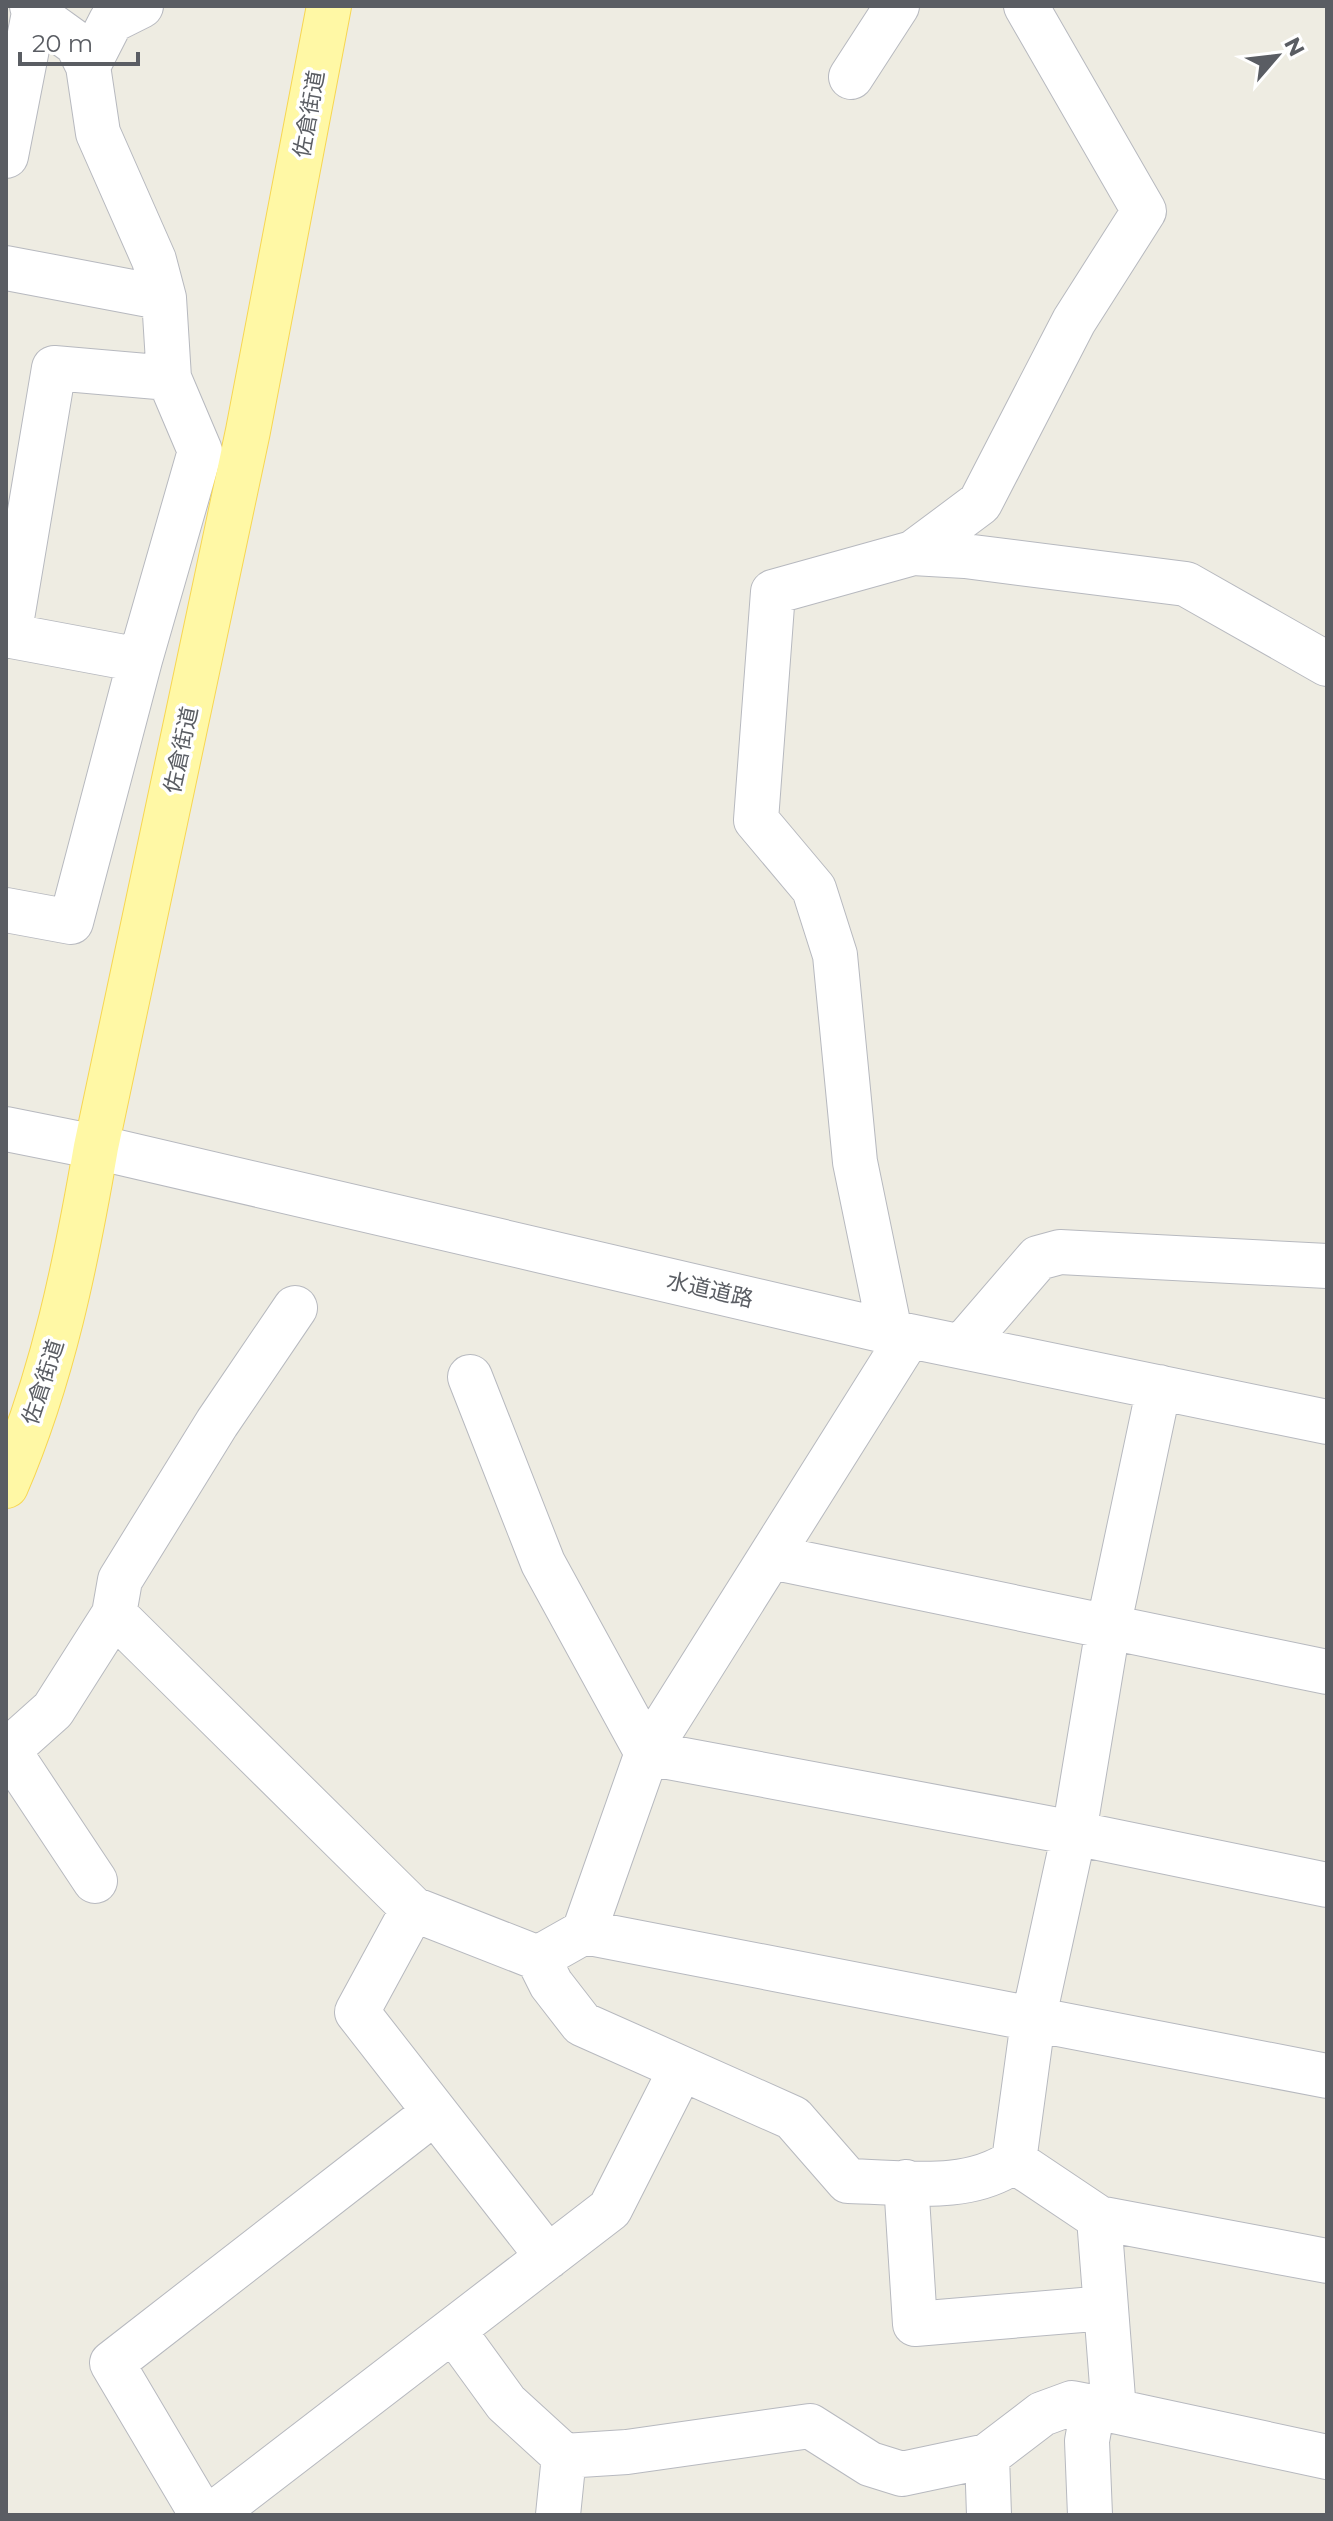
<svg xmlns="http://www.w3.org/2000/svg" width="1333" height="2521" viewBox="0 0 1333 2521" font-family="Montserrat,'Noto Sans JP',sans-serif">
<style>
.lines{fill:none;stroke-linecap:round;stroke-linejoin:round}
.minor-casing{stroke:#b7b9bf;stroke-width:46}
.major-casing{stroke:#f7d652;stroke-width:46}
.minor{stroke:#fff;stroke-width:44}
.major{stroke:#fff8a5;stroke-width:44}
.labels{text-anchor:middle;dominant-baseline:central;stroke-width:7;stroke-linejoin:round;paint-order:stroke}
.street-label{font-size:22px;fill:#5a5d63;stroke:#fff}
</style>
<rect width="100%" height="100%" fill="#eeece2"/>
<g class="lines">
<defs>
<path id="minor" d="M88,66L111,21L141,6
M851,77L897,6
M6,156L34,13L32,6
M6,268L164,298
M913,553L980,503L1074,321L1144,211L1026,6
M6,635L140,660
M9,636L54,368L169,378
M6,910L71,922L140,660L200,451L169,378L164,298L154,260L98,133L88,66L77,44L34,13
M6,1129L96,1147L890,1332L1327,1422
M890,1332L855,1162L835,955L814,889L756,820L773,592L913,553L965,556L1186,584L1327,664
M909,1336L647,1753L584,1932L538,1958L551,1984L582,2024L793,2118L848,2181C903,2182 968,2194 1014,2161L1099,2218L1114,2411L1327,2457
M963,1345L1038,1258L1060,1252L1327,1266
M470,1377L543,1563L647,1753L1074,1833L1327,1885
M771,1557L1327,1672
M114,1614L413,1909L538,1958
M8,1750L95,1881
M6,1752L53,1710L114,1614L120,1580L217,1423L295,1308
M413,1909L357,2012L548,2257
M584,1932L1327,2076
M1014,2161L1033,2021L1074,1833L1108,1628L1159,1387
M906,2182L915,2324L1106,2308
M1099,2218L1327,2261
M453,2330L506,2403L564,2456L627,2452L810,2426L870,2464L902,2474L987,2456L1042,2414L1072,2403L1114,2411
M987,2456L989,2515
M202,2515L112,2363L435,2112
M212,2515L610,2209L681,2069
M558,2515L564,2456
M1090,2515L1087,2441L1093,2407"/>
<path id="major" d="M6,1486C53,1377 76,1263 96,1147L248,431L329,6"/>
</defs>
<!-- minor casing -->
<use href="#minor" class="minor-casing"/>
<!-- major casing -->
<use href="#major" class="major-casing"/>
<!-- minor -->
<use href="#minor" class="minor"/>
<!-- major -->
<use href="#major" class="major"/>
</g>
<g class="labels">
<!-- street labels -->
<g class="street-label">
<text transform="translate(309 114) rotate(-80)">佐倉街道</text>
<text transform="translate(181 750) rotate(-78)">佐倉街道</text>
<text transform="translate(710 1290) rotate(13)">水道道路</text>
<text transform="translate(43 1382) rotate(-72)">佐倉街道</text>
</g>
</g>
<!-- border -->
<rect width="1333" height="2521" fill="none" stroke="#5a5d63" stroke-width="16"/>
<!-- north arrow -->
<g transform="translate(1277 56) rotate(62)" stroke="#ffffff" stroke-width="6" paint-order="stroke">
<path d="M0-6L14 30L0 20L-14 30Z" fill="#5a5d63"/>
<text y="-12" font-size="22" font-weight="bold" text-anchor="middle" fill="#5a5d63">N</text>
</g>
<!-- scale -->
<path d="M20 52v12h118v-12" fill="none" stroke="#5a5d63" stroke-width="4"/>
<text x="32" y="52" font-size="24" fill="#5a5d63" stroke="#ffffff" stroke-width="6" paint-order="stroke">20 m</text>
</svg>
